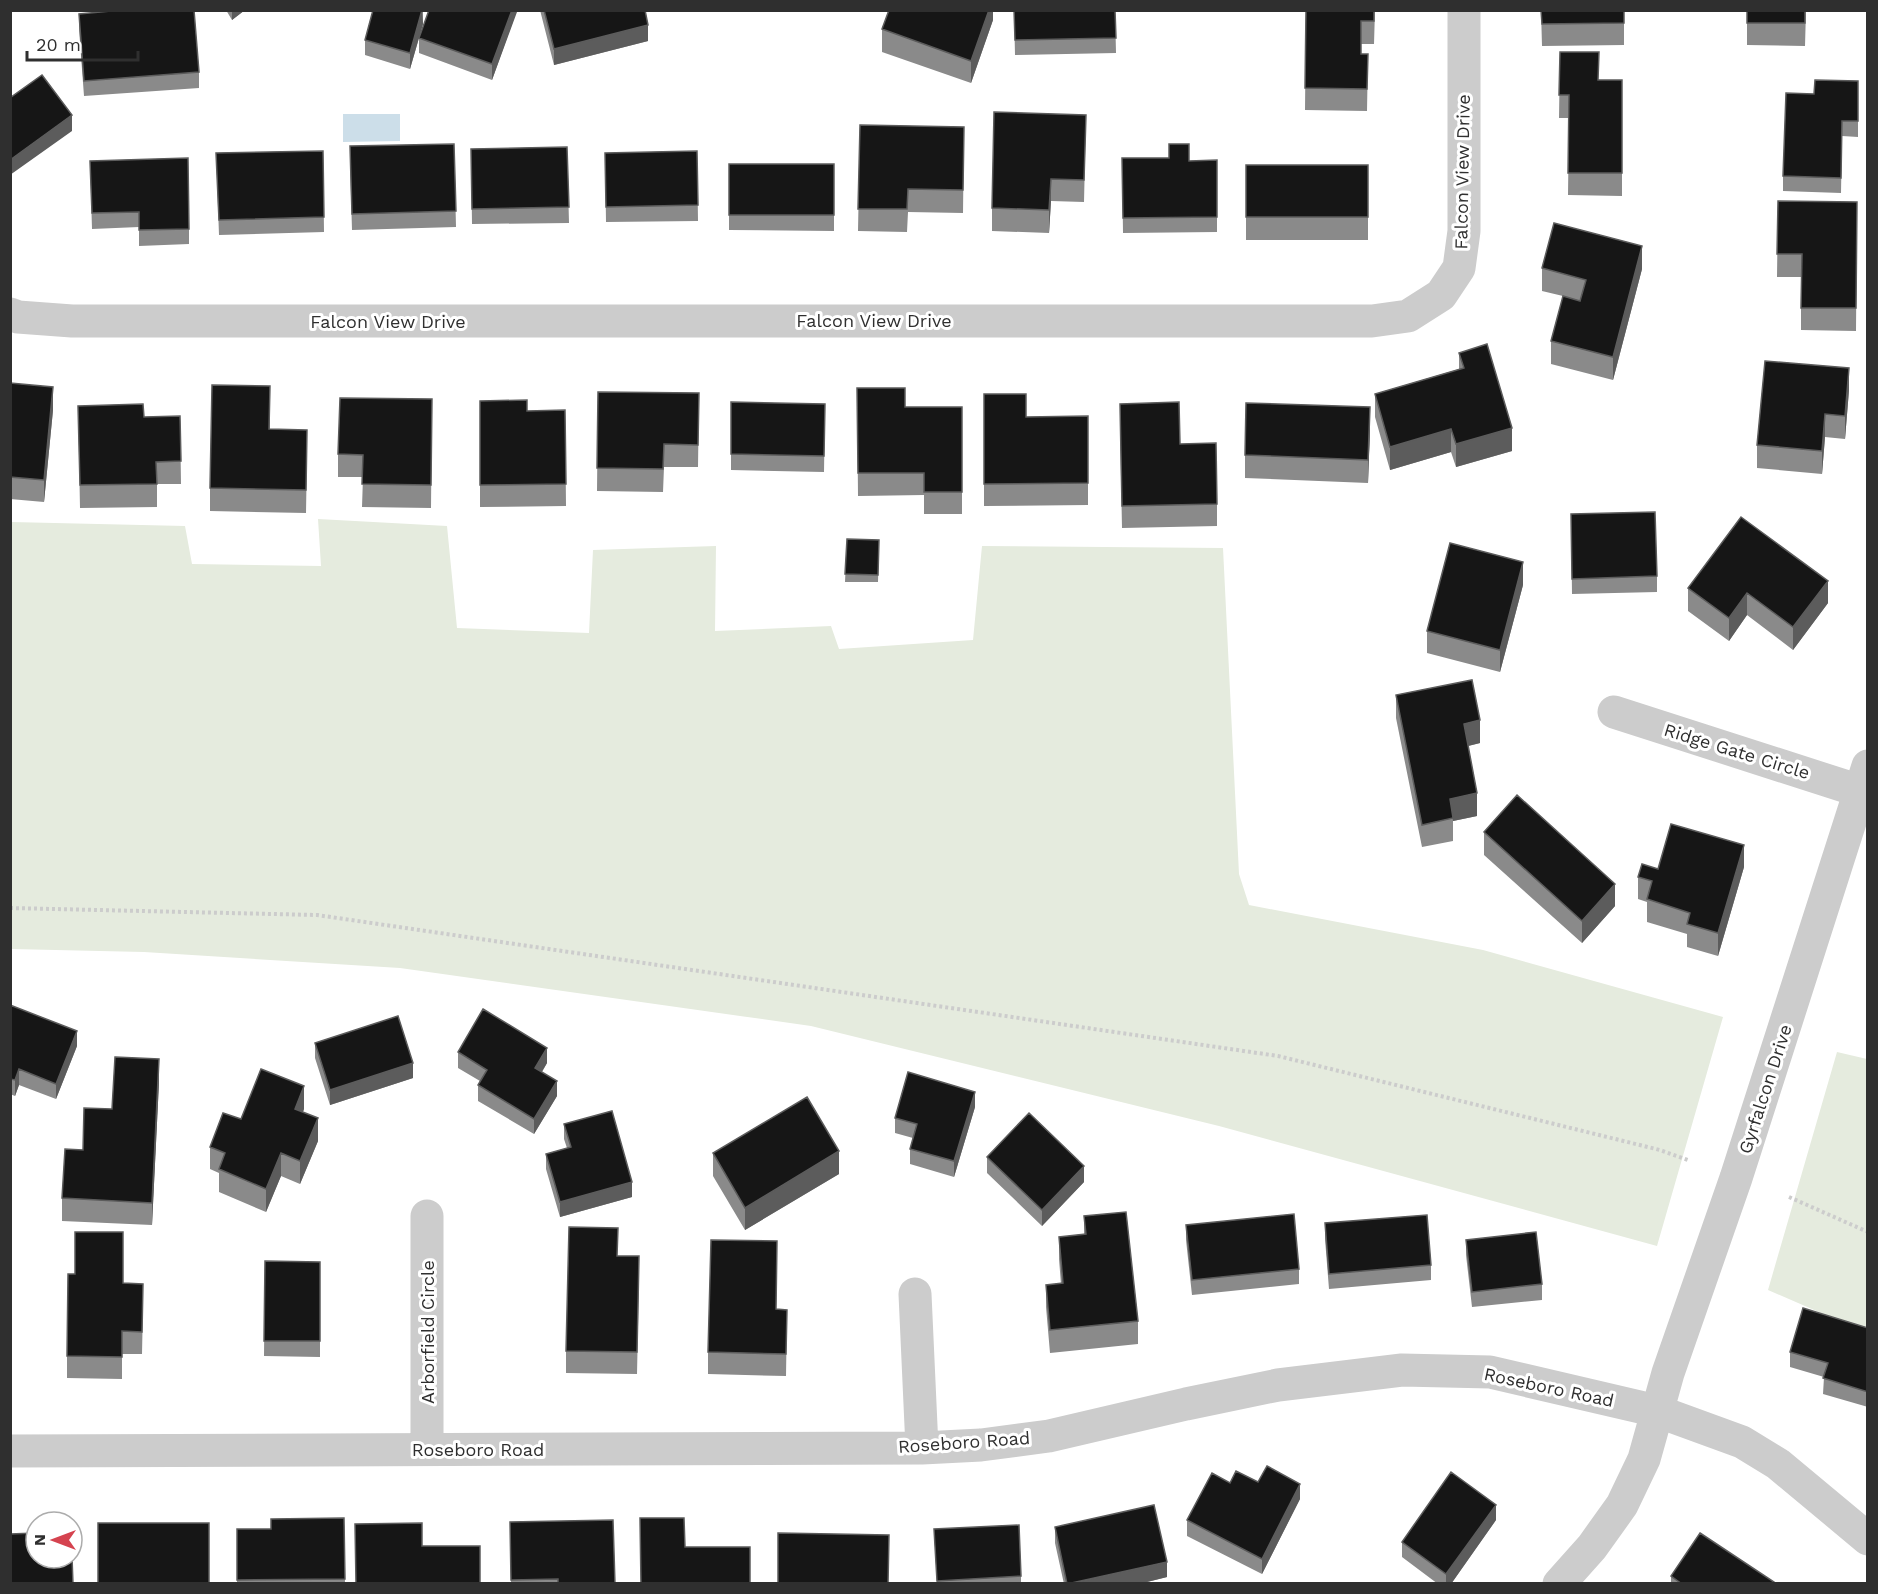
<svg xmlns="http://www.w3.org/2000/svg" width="1878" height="1594" viewBox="0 0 1878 1594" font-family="'Work Sans',sans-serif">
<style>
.green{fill:#e5ebde}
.water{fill:#ccdee9}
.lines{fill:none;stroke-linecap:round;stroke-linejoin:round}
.path{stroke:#ccc;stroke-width:4;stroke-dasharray:3 3;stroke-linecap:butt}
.street{stroke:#ccc;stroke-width:33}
.wall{fill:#8a8a8a}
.shaded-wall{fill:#5c5c5c}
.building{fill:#161616;stroke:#5c5c5c;stroke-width:1.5}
.labels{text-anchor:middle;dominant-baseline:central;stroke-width:6;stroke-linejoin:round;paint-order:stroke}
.street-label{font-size:18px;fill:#2f2f2f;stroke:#fff}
</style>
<rect width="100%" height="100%" fill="#fff"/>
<!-- green -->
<path class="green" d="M318,519L447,526L457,628L589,633L593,550L716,546L715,631L831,626L839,649L973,640L982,546L1223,548L1239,874L1249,905L1483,950L1723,1017L1657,1246L1219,1126L811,1026L400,968L144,952L11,949V522L185,526L192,564L321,566Z
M1837,1052L1867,1059V1333L1768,1290Z"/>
<!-- water -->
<path class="water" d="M343,114H400V141L343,142Z"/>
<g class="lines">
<!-- path -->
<path class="path" d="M10,908L317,915L1278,1056L1660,1150L1688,1160
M1789,1197L1868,1232"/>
<!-- street -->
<path class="street" d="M10,314L18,317L72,321H1372L1408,316L1441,295L1459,268L1464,231V10
M1614,712L1860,791
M427,1216V1449
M915,1294L922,1448
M10,1451L922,1448L981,1445L1049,1436L1186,1404L1278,1385L1402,1370L1490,1372L1657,1411L1742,1442L1778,1464L1868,1539
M1559,1584L1592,1547L1622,1505L1644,1459L1668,1373L1736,1178L1868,766"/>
</g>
<!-- wall -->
<path class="wall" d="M226,10H245L232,20Z
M423,10V24L410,69L365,55V40Z
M517,10L492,80L419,53V38Z
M540,10H645L648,41L554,65Z
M993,10V20L971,83L882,52V29Z
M1014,10H1115L1116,53L1015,55Z
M1306,10H1375L1374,44H1361V54H1368L1367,111L1305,110Z
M1541,10H1624V45L1542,46Z
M1747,10H1806L1805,46L1747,45Z
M79,14L199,72V88L84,96L79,29Z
M1560,52L1599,80H1622V196L1568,195L1569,118H1559Z
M1858,81V137L1842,136L1841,193L1783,191V176L1814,94Z
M1086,115L1084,202L1051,201L1049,233L992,231V208Z
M860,125L964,127L963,213L908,212L907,232L858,231Z
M454,144L456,227L352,230L350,162Z
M567,147L569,223L472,224L471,149Z
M323,151L324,232L219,235L216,153Z
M697,151L698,221L606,222L605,153Z
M1122,158H1169L1189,161L1217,160V232L1123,233Z
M90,161L189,229V244L139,246V227L92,229Z
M729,164H834V231L729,230Z
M1246,165H1368V240H1246Z
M1778,201L1857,202L1856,331L1801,330V277H1777Z
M1542,268L1642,269L1613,380L1551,364V341L1563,296L1542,291Z
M1459,353L1512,451L1456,467L1451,452L1390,470L1375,417V394L1459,369Z
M10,383L53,410L44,502L10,499Z
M857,388L905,407H962V514H924V495L858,496Z
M1849,390L1845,439L1825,437L1822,474L1757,468V445Z
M598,392L699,393L698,467H664L663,492L597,491Z
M984,394L1026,417L1088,416V505L984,506Z
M432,399L431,508L362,507L363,477H338V454Z
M480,401L527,411L565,410L566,506L480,507Z
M731,402L825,404L824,472L731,470Z
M78,406L144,417L180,416L181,484H157V507L80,508Z
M270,409V429L307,452L306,513L210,511V488Z
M1120,426L1180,444L1217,504V526L1122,528Z
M1370,429L1368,483L1245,478V455Z
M1571,514L1657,576V592L1572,594Z
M1741,517L1828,603L1793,650L1747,615L1729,641L1688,611V588Z
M847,539L879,540L878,582H845Z
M1523,585L1500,672L1427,653V631Z
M1396,695L1480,743L1468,746L1477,816L1453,821V841L1422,847L1396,718Z
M1484,832L1615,906L1582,943L1484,855Z
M1744,867L1718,956L1687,947V934L1647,922V902L1638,899V877L1658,869Z
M10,1005L77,1046L56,1099L19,1085L15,1096L10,1094Z
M315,1043L413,1078L330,1105L315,1058Z
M458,1052L547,1063L542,1072L557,1096L534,1134L478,1101V1085L480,1081L458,1068Z
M159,1082L152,1225L62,1221V1198L83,1150L112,1109Z
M975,1107L954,1177L910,1164V1149L913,1138L895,1133V1118Z
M304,1109L303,1112L318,1141L300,1184L281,1176L266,1212L219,1192V1173L210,1169V1147L241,1119Z
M564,1124L632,1197L560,1217L546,1169V1154L567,1148L564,1139Z
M713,1153L839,1174L745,1230L713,1176Z
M987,1157L1084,1182L1042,1226L987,1173Z
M1084,1216L1138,1321V1344L1050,1353L1046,1307V1285L1061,1284L1059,1259V1237L1084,1234Z
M1325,1223L1431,1265V1280L1329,1289L1325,1239Z
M1186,1225L1299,1269V1284L1192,1295L1186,1240Z
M1466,1240L1542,1284V1300L1472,1307L1466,1255Z
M617,1256L639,1279L637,1374L566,1373V1351Z
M265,1261L320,1262V1357L264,1356Z
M777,1264L776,1309L787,1310L786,1376L708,1374V1352Z
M123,1283L143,1306L142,1354H122V1379L67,1378V1356Z
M1868,1328V1407L1823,1394L1824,1377L1790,1367V1352Z
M1258,1482L1300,1499L1262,1574L1187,1536V1520L1230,1483Z
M344,1518L345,1584H237V1529H271Z
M1496,1520L1451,1584H1438L1402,1557V1542Z
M510,1522L615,1584H511Z
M1055,1527L1167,1577L1139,1584H1064L1055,1543Z
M934,1529L1021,1576V1584H937Z
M1671,1576L1774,1584H1671Z"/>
<!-- shaded-wall -->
<path class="shaded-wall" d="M232,10H245L232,20Z
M422,10L423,24L410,69V53Z
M512,10H517V12L492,80V64Z
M989,10H993V20L971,83V61Z
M648,25V41L554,65V49Z
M72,115V131L10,175V160Z
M1051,179V201L1049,233V210Z
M1642,246V269L1613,380V357Z
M1849,368V390L1845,439V416Z
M53,387V410L44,502V480Z
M1370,407V429L1368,483V460Z
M1825,414V437L1822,474V451Z
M1512,428V451L1456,467V444Z
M1451,429V452L1390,470V447Z
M1523,562V585L1500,672V650Z
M1828,581V603L1793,650V627Z
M1747,593V615L1729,641V618Z
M1480,720V743L1464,747V724Z
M1477,793V816L1453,821L1450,799Z
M1744,845V867L1718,956V933Z
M1615,884V906L1582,943V921Z
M77,1031V1046L56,1099V1084Z
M547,1048V1063L535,1083V1068Z
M159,1059V1082L152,1225V1203Z
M413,1063V1078L330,1105V1090Z
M19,1069V1085L15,1096V1080Z
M557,1081V1096L534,1134V1119Z
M304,1086V1109L295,1132V1109Z
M975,1092V1107L954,1177V1161Z
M318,1118V1141L300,1184V1161Z
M839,1151V1174L745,1230V1208Z
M281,1153V1176L266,1212V1189Z
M1084,1166V1182L1042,1226V1210Z
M632,1182V1197L560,1217V1202Z
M1300,1484V1499L1262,1574V1559Z
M1496,1505V1520L1451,1584H1446V1574Z
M1167,1562V1577L1139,1584H1069Z"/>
<!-- building -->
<path class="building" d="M122,10H194L199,72L84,81L79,14Z
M373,10H422L410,53L365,40Z
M429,10H512L492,64L419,38Z
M544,10H645L648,25L554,49Z
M889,10H989L971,61L882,29Z
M1014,10H1115L1116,38L1015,40Z
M1306,10H1374V21H1361V54H1368L1367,89L1305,88Z
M1541,10H1624V23L1542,24Z
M1747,10H1805V23H1747Z
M1560,52H1599L1598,80H1622V173H1568L1569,95H1559Z
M42,75L72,115L10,160V98Z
M1815,80L1858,81V121H1842L1841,178L1783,176L1786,93L1814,94Z
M994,112L1086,115L1084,180L1051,179L1049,210L992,208Z
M860,125L964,127L963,190L908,189L907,209H858Z
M454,144L456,211L352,214L350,146Z
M1169,144H1189V161L1217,160V217L1123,218L1122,158H1169Z
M567,147L569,207L472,209L471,149Z
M323,151L324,217L219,220L216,153Z
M697,151L698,205L606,207L605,153Z
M188,158L189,229L139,230V212L92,213L90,161Z
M729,164H834V215H729Z
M1246,165H1368V217H1246Z
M1778,201L1857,202L1856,308H1801L1802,254H1777Z
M1554,223L1642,246L1613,357L1551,341L1563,296L1580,301L1586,280L1542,268Z
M1487,344L1512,428L1456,444L1451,429L1390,447L1375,394L1464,368L1459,353Z
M1765,361L1849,368L1845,416L1825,414L1822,451L1757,445Z
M10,383L53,387L44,480L10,477Z
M212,385L270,386L269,429L307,430L306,490L210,488Z
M857,388H905V407H962V492H924V473H858Z
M598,392L699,393L698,445L664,444L663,469L597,468Z
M984,394H1026V417L1088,416V483L984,484Z
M340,398L432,399L431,485L362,484L363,455L338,454Z
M527,400V411L565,410L566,484L480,485V401Z
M731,402L825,404L824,456L731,454Z
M1179,402L1180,444L1216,443L1217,504L1122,506L1120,404Z
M1246,403L1370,407L1368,460L1245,455Z
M143,404L144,417L180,416L181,461L156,462L157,484L80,485L78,406Z
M1655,512L1657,576L1572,579L1571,514Z
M1741,517L1828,581L1793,627L1747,593L1729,618L1688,588Z
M847,539L879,540L878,575L845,574Z
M1450,543L1523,562L1500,650L1427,631Z
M1472,680L1480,720L1464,724L1477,793L1450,799L1453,818L1422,825L1396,695Z
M1517,795L1615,884L1582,921L1484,832Z
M1671,824L1744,845L1718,933L1687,924L1690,913L1647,899L1652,881L1638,877L1642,864L1658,869Z
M10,1005L77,1031L56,1084L19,1069L15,1080L10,1079Z
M483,1009L547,1048L535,1068L557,1081L534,1119L478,1085L487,1070L458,1052Z
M398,1016L413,1063L330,1090L315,1043Z
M115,1057L159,1059L152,1203L62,1198L65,1149L83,1150L84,1108L112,1109Z
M261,1069L304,1086L295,1109L318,1118L300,1161L281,1153L266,1189L219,1169L225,1153L210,1147L223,1113L241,1119Z
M908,1072L975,1092L954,1161L910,1149L917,1124L895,1118Z
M807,1097L839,1151L745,1208L713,1153Z
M612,1111L632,1182L560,1202L546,1154L571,1147L564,1124Z
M1029,1113L1084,1166L1042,1210L987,1157Z
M1126,1212L1138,1321L1050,1330L1046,1285L1063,1283L1059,1237L1086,1234L1084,1216Z
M1294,1214L1299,1269L1192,1280L1186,1225Z
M1427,1215L1431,1265L1329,1274L1325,1223Z
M569,1227L618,1228L617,1256H639L637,1352L566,1351Z
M75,1232H123V1283L143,1284L142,1332L122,1331V1357L67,1356L68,1274H75Z
M1536,1232L1542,1284L1472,1292L1466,1240Z
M711,1240L777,1241L776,1309L787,1310L786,1354L708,1352Z
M265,1261L320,1262V1341H264Z
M1803,1308L1868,1328V1392L1823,1378L1828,1363L1790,1352Z
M1267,1466L1300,1484L1262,1559L1187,1520L1212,1473L1230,1483L1236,1471L1258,1482Z
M1451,1472L1496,1505L1446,1574L1402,1542Z
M1154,1505L1167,1562L1067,1584L1055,1527Z
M344,1518L345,1579L237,1580V1529H271V1519Z
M640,1518H684L685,1547H750V1584H641Z
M613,1520L615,1584H558V1579L511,1580L510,1522Z
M98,1523H209V1584H98Z
M422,1523V1546H480V1584H356L355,1524Z
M1019,1525L1021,1576L937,1581L934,1529Z
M36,1533V1558H72V1557L73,1584H10V1534Z
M778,1533L889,1535L888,1584H778Z
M1700,1533L1774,1582L1773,1584H1682L1671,1576Z"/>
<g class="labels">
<!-- street labels -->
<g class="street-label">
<text transform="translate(1462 172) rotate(-89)">Falcon View Drive</text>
<text x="874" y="320">Falcon View Drive</text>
<text x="388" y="321">Falcon View Drive</text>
<text transform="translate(1737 751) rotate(17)">Ridge Gate Circle</text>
<text transform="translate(1765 1089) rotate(-72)">Gyrfalcon Drive</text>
<text transform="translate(427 1332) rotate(-90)">Arborfield Circle</text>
<text transform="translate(1549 1387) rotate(12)">Roseboro Road</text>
<text transform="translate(964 1442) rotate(-4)">Roseboro Road</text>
<text x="478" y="1449">Roseboro Road</text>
</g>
</g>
<!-- border -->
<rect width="1878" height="1594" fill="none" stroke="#2f2f2f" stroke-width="24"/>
<!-- north arrow -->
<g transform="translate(54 1540) rotate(270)"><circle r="28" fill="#ffffff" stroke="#acacac" stroke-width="1.5"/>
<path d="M0-4.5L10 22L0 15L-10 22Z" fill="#d5434f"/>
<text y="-9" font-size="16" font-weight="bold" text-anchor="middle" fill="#2f2f2f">N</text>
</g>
<!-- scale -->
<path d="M27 51v9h111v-9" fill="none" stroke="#2f2f2f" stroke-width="3"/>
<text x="36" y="51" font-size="18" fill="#2f2f2f" stroke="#ffffff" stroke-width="4.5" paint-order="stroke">20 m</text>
</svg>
